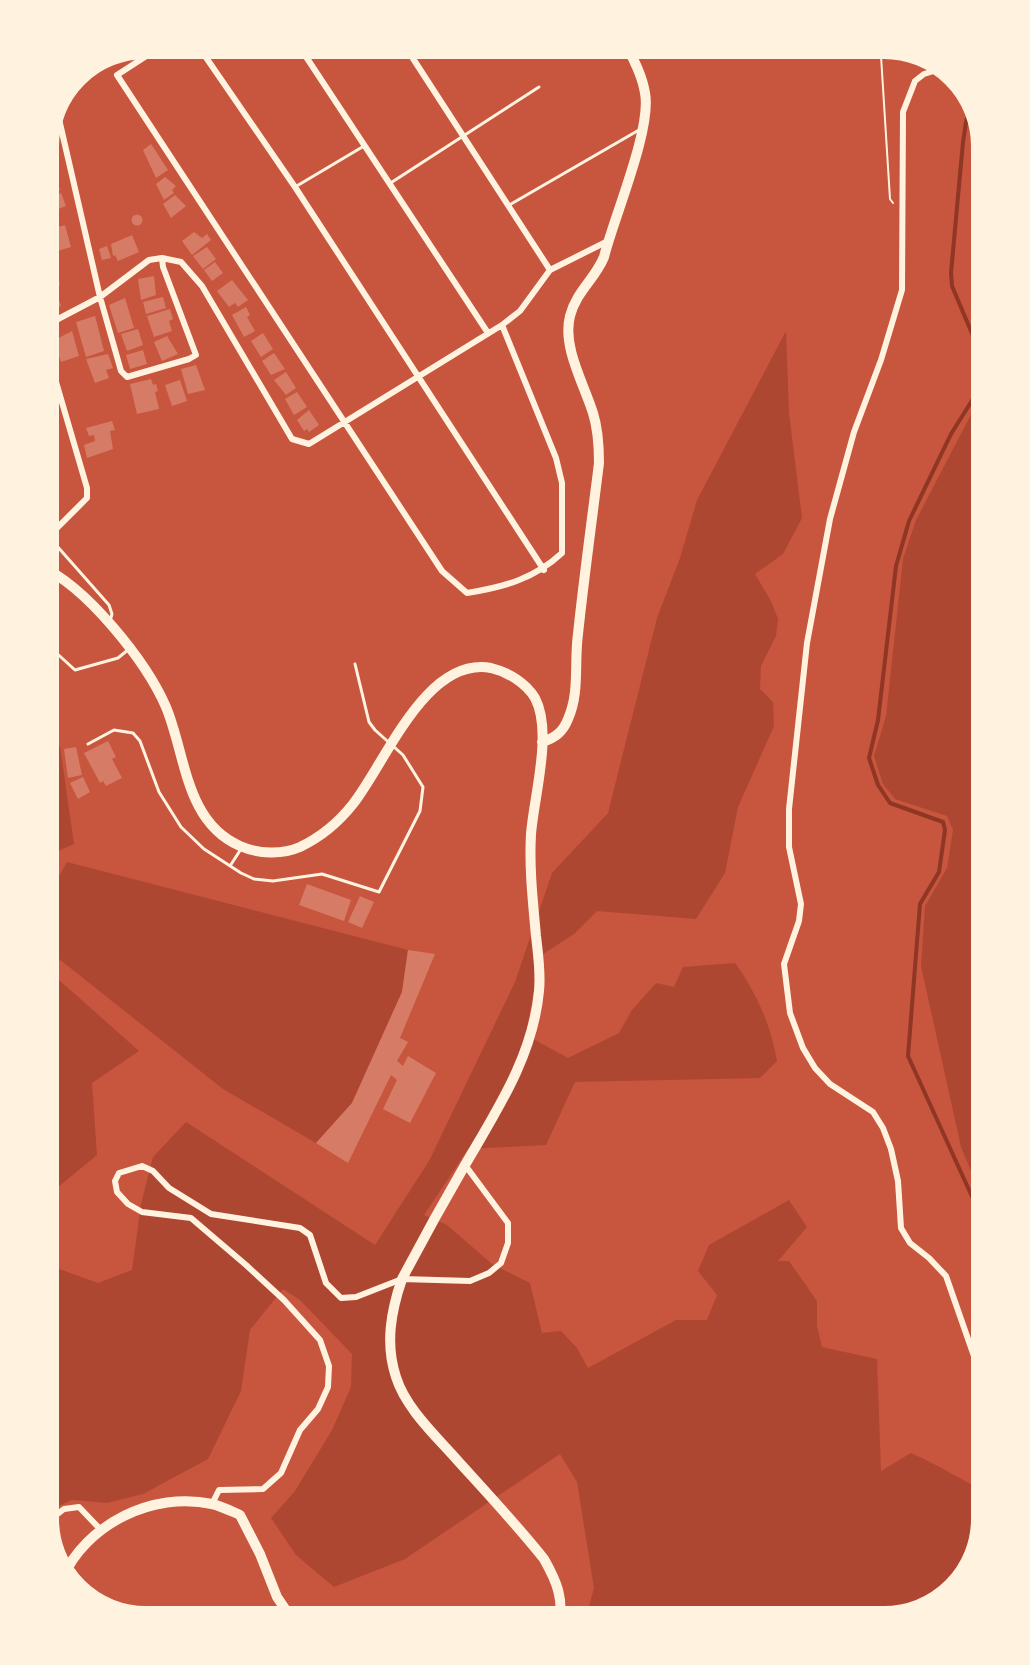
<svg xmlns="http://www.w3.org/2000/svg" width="1030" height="1665" viewBox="0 0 1030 1665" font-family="Cabin,sans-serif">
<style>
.green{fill:#ae4732}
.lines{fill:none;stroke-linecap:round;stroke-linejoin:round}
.stream{stroke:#8f3625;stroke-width:4}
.building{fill:#d67c66}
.path{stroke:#fff3e0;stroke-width:2}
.service{stroke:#fff3e0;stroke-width:3}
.minor{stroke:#fff3e0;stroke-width:6}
.primary{stroke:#fff3e0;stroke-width:10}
.rim{fill:none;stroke:#fff3e0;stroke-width:10}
</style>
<rect width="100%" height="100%" fill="#c8553d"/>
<!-- green -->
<path class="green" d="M786,331L789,413L802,518L783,554L755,574L771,601L778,619L776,636L761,666L760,689L773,702L774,726L738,807L725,873L696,919L597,911L574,934L534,960V989L526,1035L568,1058L619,1033L632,1010L656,983L674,987L683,967L735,963C756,992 771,1025 777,1061L760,1078L575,1082L546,1145L468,1149L424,1215L447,1225L492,1264L530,1283L542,1333L561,1331L577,1348L588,1368L676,1320H707L717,1295L698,1271L709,1245L789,1200L807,1227L778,1261H789L817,1301V1326L822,1347L877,1359L881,1471L911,1453C939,1465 963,1481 990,1494V1519L975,1569L957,1583L954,1593L931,1614L887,1622L841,1613L808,1616L794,1625H584L594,1588L577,1482L560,1454L405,1559L334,1587L296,1555L271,1518L295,1491L332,1430L351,1387L352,1354L300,1300L283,1289L250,1330L241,1391L208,1459L143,1494L107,1503L72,1500L47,1511L40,1519V1262L98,1283L132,1270L141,1204L153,1157L186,1122L375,1245L429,1161L515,982L552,873L608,813L657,618L680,558L697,500Z
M990,348V1209L986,1207L961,1147L921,966L925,906L947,868L953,830L947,816L895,799L883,784L874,756L886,716L903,559L916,520L987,384L986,349Z
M40,741L60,746L74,844L44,857L40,864Z
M67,862L408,950L402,992L352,1103L316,1143L223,1089L40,944V910Z
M40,963L139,1051L92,1083L97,1155L40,1202Z"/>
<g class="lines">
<!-- stream -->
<path class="stream" d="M975,95L966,122L963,142L951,273L952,286L979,350L982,374L978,391L951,434L909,521L896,566L878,720L869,758L878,785L890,803L943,822L945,830L939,872L920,904L908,1056L980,1214L990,1220"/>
</g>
<!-- building -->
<path class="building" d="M151,144L168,170L156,178L143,150Z
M46,145L52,167L40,170V146Z
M53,169L60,190L46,195L40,188V173Z
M165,177L176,186L172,190L174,193L164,200L156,184Z
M61,193L66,206L53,211L54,215L48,217L42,200Z
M175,195L186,206L171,218L163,204Z
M131.5 220a5.5 5.5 0 1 1 11 0a5.5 5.5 0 1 1-11 0Z
M65,225L71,247L54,252L48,230Z
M194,232L202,238L207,234L211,240L192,255L182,241Z
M132,235L139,252L118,261L115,255L113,256L111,244Z
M40,241L48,257L40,259Z
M107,246L111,258L102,260L99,249Z
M207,247L216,259L203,269L193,256Z
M52,259L54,266L56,265L60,285L42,290L40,263Z
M215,262L223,273L212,281L204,270Z
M154,276L156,295L141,300L138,279Z
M232,280L248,300L238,307L235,303L229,307L217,291Z
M56,291L61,306L48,311L42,295Z
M163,297L166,308L146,314L143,302Z
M125,298L134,328L118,333L109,305Z
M246,307L250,315L247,317L255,331L244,337L232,315Z
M170,309L173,319L169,321L172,331L154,337L147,316Z
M95,316L104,351L86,357L76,322Z
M138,329L143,345L127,351L121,334Z
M72,331L79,356L61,362L53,341Z
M263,333L273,349L261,357L251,341Z
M167,336L178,354L162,361L154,342Z
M143,350L147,364L130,369L126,355Z
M274,353L285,369L271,375L262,361Z
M108,354L113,368L106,370L109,378L95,383L86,359Z
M196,365L205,390L188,394L181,369Z
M286,372L296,388L286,395L274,380Z
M151,379L153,385L156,384L158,391L155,392L159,409L137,414L130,384Z
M180,380L187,401L172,406L165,385Z
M297,392L307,407L294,415L285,399Z
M309,410L319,425L309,432L307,429L304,431L297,420Z
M112,421L115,430L110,431L113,449L87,458L84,445L95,441L94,435L89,436L86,428Z
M50,448L57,469L40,474V452Z
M108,741L116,757L112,759L122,778L106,786L103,781L100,783L84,753Z
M76,747L82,775L68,778L64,749Z
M83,777L90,792L78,799L70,783Z
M307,884L351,900L344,921L299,905Z
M360,896L374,902L362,928L348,922Z
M408,950L435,954L400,1038L408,1042L397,1061L403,1066L408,1056L436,1073L410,1123L383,1109L397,1080L391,1075L348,1163L316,1143L352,1103L402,992Z"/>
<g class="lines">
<!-- path -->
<path class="path" d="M880,40L890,199L893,203"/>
<!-- service -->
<path class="service" d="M389,184L539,87
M295,187L364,146
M511,204L639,130
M49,537L109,605L112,614L110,621
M40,638L75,670L118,658L129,649
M88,744L114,730L133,733L140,741L159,792L181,827L204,849L241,873L254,879L273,881L322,874L379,892L420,811L423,787L403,755L375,730L369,722L355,664
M230,866L241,849"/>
<!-- minor -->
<path class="minor" d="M171,40L117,75L442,571L467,593C504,587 534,579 562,553V483L556,458L502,325
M194,40L295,187L544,570
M295,40L488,333
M401,40L550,270
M950,66L924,74L915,81L903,112L902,290L881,360L854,432L830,519L807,643L789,809V847L801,904L799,921L784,964L790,1013L803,1048L815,1068L830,1084L873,1112L883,1128L891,1149L898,1181L901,1228L910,1243L929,1258L946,1276L990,1402
M56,106L100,297L121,371L127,377L189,359L196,355L163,267L162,258
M41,328L100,297L149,260L162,258L181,262L202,286L292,439L309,444L502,325L520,311L550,270L608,241
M40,545L87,498V488L40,327
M212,1504L219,1490L263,1489L281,1473L300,1430L318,1409L328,1387L329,1366L320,1340L284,1300L246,1265L191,1218L142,1212L128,1204L117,1192L115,1181L119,1173L142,1166L153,1171L169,1188L211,1214L300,1228L310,1235L326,1283L341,1298L356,1297L402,1279L470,1281L489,1273L501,1263L508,1243V1223L465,1165
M42,1526L64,1509L79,1507L100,1529"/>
<!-- primary -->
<path class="primary" d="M40,566C86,586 146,661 166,707C186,755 185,822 240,846C258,854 282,855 300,847C321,837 338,823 353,804C386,762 426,656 491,668C508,672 526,683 535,698C553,732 534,796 531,834C529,868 533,902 536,936C538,954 541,973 539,991C533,1056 497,1110 465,1165C443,1203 422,1241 402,1279C391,1311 385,1344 396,1377C406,1409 437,1437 458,1461C487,1493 517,1525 544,1559C557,1582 564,1599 559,1625
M542,742C555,738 563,732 568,719C580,692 574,663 578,634C584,577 592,520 599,463C599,445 598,429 593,413C584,384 562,347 570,316C576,292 595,279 604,257C614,217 652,129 645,93C642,74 632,57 624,40
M62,1579C86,1524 153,1491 212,1504C221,1506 231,1511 240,1515L260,1554L277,1597L296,1625"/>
</g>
<!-- crop -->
<path d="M0 0H1030V1665H0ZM146 54H884A92 92 0 0 1 976 146V1519A92 92 0 0 1 884 1611H146A92 92 0 0 1 54 1519V146A92 92 0 0 1 146 54Z" fill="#fff3e0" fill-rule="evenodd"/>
<path class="rim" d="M146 54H884A92 92 0 0 1 976 146V1519A92 92 0 0 1 884 1611H146A92 92 0 0 1 54 1519V146A92 92 0 0 1 146 54Z"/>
</svg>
